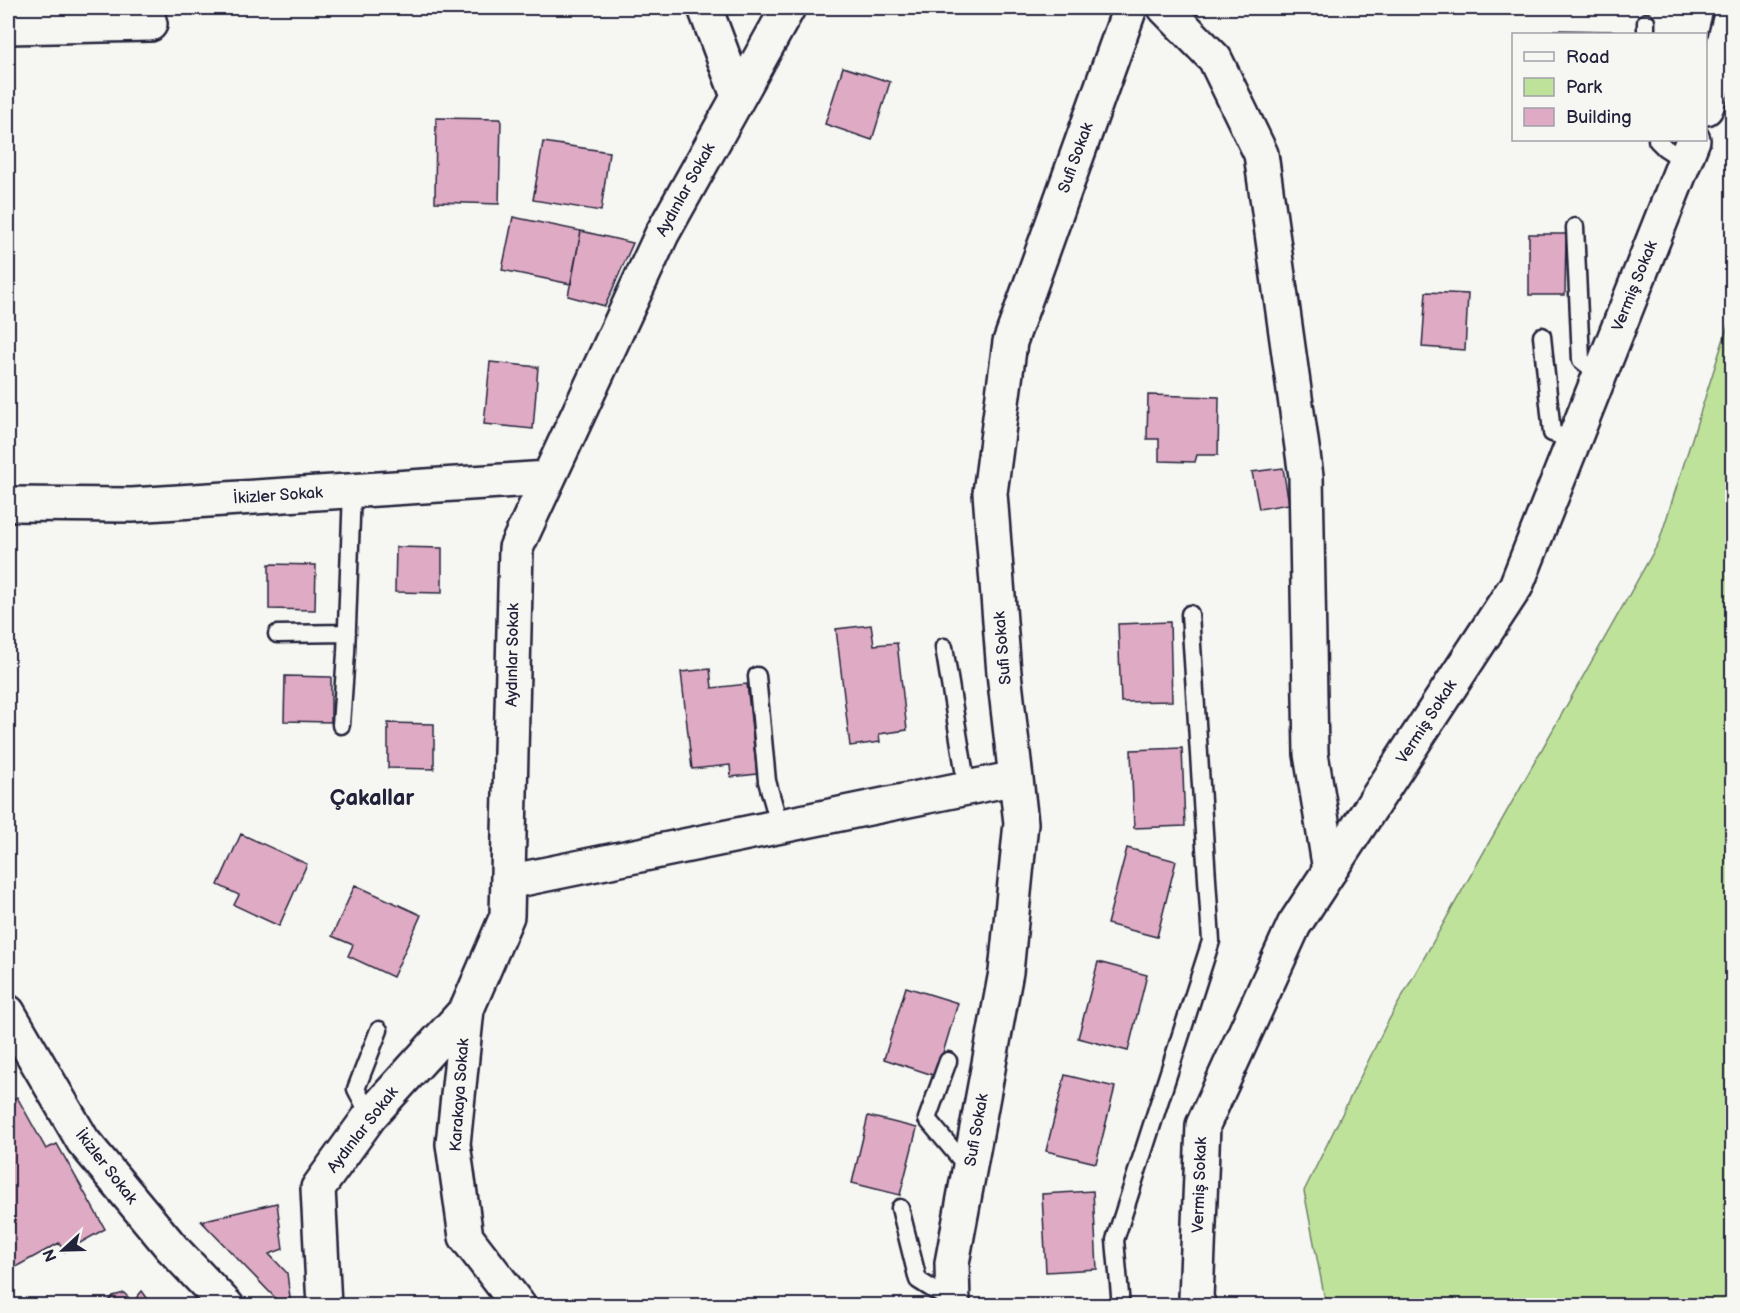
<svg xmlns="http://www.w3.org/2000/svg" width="1740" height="1313" viewBox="0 0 1740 1313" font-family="'Balsamiq Sans',sans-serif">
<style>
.green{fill:#bfe29b;stroke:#70826b;stroke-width:1.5}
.building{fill:#dfaac4;stroke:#22223b;stroke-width:1.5}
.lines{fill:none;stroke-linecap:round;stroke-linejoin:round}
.service-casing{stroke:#22223b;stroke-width:21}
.minor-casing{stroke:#22223b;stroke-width:38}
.tertiary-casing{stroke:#22223b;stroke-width:38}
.service{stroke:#f6f6f2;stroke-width:16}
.minor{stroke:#f6f6f2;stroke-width:33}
.tertiary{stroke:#f6f6f2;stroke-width:33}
.labels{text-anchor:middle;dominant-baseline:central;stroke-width:6;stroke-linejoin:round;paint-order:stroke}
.street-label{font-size:16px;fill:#22223b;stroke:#f6f6f2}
.district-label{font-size:22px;font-weight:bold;fill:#22223b;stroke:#f6f6f2}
</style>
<rect width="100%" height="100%" fill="#f6f6f2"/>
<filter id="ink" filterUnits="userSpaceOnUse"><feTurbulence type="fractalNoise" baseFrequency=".0167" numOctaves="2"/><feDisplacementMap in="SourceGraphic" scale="12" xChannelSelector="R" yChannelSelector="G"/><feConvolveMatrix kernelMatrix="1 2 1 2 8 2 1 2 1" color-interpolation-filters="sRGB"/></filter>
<g filter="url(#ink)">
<!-- green -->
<path class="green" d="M1732,313V1305H1326L1304,1191L1386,1025L1659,542Z"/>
<!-- building -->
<path class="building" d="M1554,30L1615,31V34H1554Z
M843,67L890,82L872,140L825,124Z
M436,118L501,119L499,204L435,202Z
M543,142L609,152L601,211L533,200Z
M513,217L581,231L571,284L502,270Z
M581,231L633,243L605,306L568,296Z
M1529,234H1566L1565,295H1529Z
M1426,292L1468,294L1465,350L1422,347Z
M490,362L538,367L533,429L484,424Z
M1148,395L1219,397L1218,455H1197L1195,462L1159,461V439H1147Z
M1283,468L1289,504L1259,509L1252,472Z
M396,547L442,548V593L395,592Z
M269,564L316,565L315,610L269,609Z
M1170,622L1172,701L1121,702L1118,624Z
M871,625L874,645L897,643L907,730L879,734L880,742L850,746L836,629Z
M710,669L712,688L747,684L757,774L731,777L730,765L692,769L681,672Z
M285,676L331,677V722L284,721Z
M388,723L434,724V769L388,768Z
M1182,748L1185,826L1134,828L1131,750Z
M241,834L307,864L279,926L234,905L239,895L218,885Z
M1127,848L1176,861L1157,937L1107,924Z
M355,885L421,915L393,977L348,956L353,945L332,936Z
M1098,962L1147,975L1128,1051L1078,1038Z
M906,987L958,1003L936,1076L884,1059Z
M1065,1075L1115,1087L1096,1163L1046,1151Z
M17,1097L46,1149L57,1144L105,1229L64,1252L59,1243L10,1270L8,1267V1103Z
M868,1116L917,1128L900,1195L852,1183Z
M1093,1191L1097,1269L1046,1272L1042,1194Z
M277,1203L283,1249L269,1254L287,1273L291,1306H283L201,1221Z
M142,1291L153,1306H105L113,1296L124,1293L133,1302Z"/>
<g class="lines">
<defs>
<path id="service" d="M1646,22V34
M1657,140L1665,148L1685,161
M1575,227L1581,360L1600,375
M1542,336L1552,433L1574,440
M277,634L347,633
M944,647L967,788
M757,676L767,781L780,827
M341,725L346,653L352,491
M948,1061L927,1119L969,1169
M370,1116L356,1089L379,1030
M900,1208L918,1280L953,1302
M1121,1306L1115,1240L1211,941L1190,614"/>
<path id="minor" d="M705,8L738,96
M1165,8L1215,59L1261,154L1306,476L1311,754L1330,870
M8,27L150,24L146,8
M8,504L132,505L548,478
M508,882L1016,778
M467,1009L453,1144L466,1237L519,1306
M8,1012L83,1141L172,1248L227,1306
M324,1306L318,1188L370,1116L467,1009L507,916L516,548L662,234L788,8
M953,1306L952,1263L1006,972L1021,823L1004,673L990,493L1010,342L1130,8"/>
<path id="tertiary" d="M1706,108L1712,91L1732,11
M1199,1306L1196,1298L1203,1125L1294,925L1516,586L1693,140"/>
</defs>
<!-- service casing -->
<use href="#service" class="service-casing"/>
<!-- minor casing -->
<use href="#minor" class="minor-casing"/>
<!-- tertiary casing -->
<use href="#tertiary" class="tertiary-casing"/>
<!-- service -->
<use href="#service" class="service"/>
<!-- minor -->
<use href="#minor" class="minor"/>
<!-- tertiary -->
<use href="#tertiary" class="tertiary"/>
</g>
</g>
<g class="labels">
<!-- street labels -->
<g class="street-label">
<text transform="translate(1076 158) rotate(-70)">Sufi Sokak</text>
<text transform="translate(686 190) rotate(-61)">Aydınlar Sokak</text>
<text transform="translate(1635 286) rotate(-68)">Vermiş Sokak</text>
<text transform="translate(278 496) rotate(-4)">İkizler Sokak</text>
<text transform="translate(1003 648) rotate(-95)">Sufi Sokak</text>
<text transform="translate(513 655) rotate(-89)">Aydınlar Sokak</text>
<text transform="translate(1427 722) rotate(-57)">Vermiş Sokak</text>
<text transform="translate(460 1095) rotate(-86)">Karakaya Sokak</text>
<text transform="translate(363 1130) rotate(-52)">Aydınlar Sokak</text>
<text transform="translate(977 1130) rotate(-80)">Sufi Sokak</text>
<text transform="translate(106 1167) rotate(52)">İkizler Sokak</text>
<text transform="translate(1200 1185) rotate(-88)">Vermiş Sokak</text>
</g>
<!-- district labels -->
<g class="district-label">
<text x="372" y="798">Çakallar</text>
</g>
</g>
<!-- margin -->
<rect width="1740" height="1313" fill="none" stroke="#f6f6f2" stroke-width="30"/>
<rect x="15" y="15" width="1710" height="1283" fill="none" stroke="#22223b" stroke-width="2" filter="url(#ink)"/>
<!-- legend -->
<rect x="1512" y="33" width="195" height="108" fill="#f6f6f2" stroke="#a1a1a9" stroke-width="1.5"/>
<rect x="1524" y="52" width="30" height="9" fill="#f6f6f2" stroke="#a1a1a9" stroke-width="1.5"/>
<text x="1566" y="63" font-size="18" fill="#22223b">Road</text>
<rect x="1524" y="78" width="30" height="18" fill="#bfe29b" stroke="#a1a1a9" stroke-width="1.5"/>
<text x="1566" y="93" font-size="18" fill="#22223b">Park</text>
<rect x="1524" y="108" width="30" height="18" fill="#dfaac4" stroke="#a1a1a9" stroke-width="1.5"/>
<text x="1566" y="123" font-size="18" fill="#22223b">Building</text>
<!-- north arrow -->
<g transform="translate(63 1250) rotate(248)" stroke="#f6f6f2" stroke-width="4.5" paint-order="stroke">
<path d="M0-4.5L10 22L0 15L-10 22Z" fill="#22223b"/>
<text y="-9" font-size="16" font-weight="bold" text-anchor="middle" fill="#22223b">N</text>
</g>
</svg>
